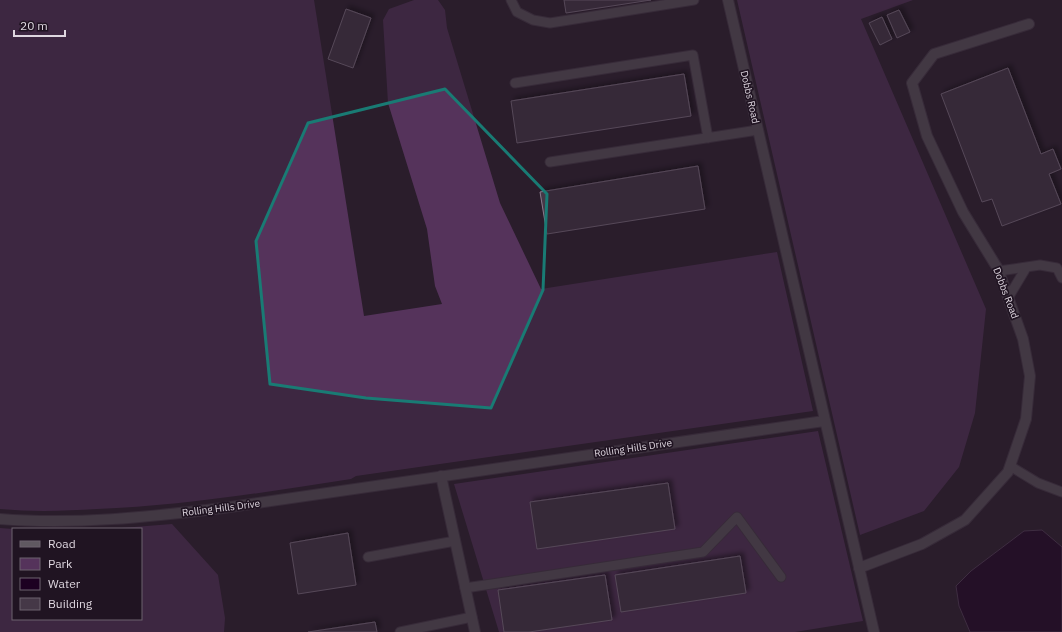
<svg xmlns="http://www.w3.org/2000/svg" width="1062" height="632" viewBox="0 0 1062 632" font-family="'IBM Plex Sans',sans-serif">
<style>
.green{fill:#55335b}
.water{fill:#1d0022;stroke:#57405b}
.building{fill:#453847;stroke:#8b7c8e;filter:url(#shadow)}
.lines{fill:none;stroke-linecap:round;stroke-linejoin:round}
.service-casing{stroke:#473b48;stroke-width:11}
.minor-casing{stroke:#473b48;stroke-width:12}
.tertiary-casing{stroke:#473b48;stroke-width:12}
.service{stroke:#605961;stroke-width:9}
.minor{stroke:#605961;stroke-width:10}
.tertiary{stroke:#605961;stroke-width:10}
.marked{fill:none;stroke:#197b74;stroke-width:3;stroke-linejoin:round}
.labels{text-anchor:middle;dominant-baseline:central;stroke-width:3.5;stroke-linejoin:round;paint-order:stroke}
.street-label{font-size:10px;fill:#dfd7e0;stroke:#201422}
</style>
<defs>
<filter id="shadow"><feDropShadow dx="3.5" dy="-3.5" stdDeviation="2" flood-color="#0009"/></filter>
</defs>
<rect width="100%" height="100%" fill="#2a1d2b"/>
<!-- green -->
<path class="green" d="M0,0H314L364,316L442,304L435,286L427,229L388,103L383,20L389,9L414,0H438L445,10L447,28L500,203L541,289L777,252L813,411L356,476L351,479C266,492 182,506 97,509C64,511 33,512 0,509Z
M737,0H913L861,19L986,309L975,413L959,467L924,511L860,535Z
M818,431L863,621L795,632H499L454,484Z
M172,524L218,575L225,618L224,632H0V528L13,529V619H141V529H109Z"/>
<!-- water -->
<path class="water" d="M1042,530L1062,547V632H970L959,606L956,586L971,571L1024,531Z"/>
<!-- building -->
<path class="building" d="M564,0H651L566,13Z
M346,9L371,18L353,68L328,59Z
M899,10L910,32L897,38L887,15Z
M882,17L892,39L880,45L869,23Z
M1008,68L1041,154L1053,149L1061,169L1049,174L1061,204L1002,226L992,199L982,202L941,94Z
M684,74L691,116L517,143L511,101Z
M698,166L705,209L547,234L540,192Z
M668,483L675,529L537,549L530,502Z
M348,533L356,585L298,594L290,543Z
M740,556L746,593L621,612L615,575Z
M605,575L612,620L529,632H504L498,590Z
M375,622L377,632H308Z"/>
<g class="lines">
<defs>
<path id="service" d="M511,0L517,12L533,20L550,23L694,0
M515,83L693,55L708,138
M550,162L758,130
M999,271L1040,265L1057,268L1062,278
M1008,298L1026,268
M1010,466L1038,483L1062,492
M368,557L455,541
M465,588L703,552L737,517L781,577
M400,632L472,617"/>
<path id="minor" d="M441,476L475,632
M859,568L922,544L965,520L1008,472L1026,419L1030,376L1023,339L998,269L963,212L927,136L912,83L934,54L1029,24"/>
<path id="tertiary" d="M728,0L874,632
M0,519C75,525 149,517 223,508L824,421"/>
</defs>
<!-- service casing -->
<use href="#service" class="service-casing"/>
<!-- minor casing -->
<use href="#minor" class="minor-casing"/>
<!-- tertiary casing -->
<use href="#tertiary" class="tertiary-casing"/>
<!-- service -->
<use href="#service" class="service"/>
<!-- minor -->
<use href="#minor" class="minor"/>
<!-- tertiary -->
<use href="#tertiary" class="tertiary"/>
</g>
<!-- marked area -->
<path d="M0 0H1062V632H0ZM445,89L547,194L543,290L491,408L366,398L270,384L256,241L308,123Z" fill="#2a1d2b" fill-opacity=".55" fill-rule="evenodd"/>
<path class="marked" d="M445,89L547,194L543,290L491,408L366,398L270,384L256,241L308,123Z"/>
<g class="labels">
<!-- street labels -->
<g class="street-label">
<text transform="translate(750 97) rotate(77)">Dobbs Road</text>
<text transform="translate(1006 293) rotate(69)">Dobbs Road</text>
<text transform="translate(633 448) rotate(-8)">Rolling Hills Drive</text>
<text transform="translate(221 508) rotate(-7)">Rolling Hills Drive</text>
</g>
</g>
<!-- legend -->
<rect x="12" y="528" width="130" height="92" fill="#201422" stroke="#6c626e"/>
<rect x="20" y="541" width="20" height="6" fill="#605961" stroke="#6c626e"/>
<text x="48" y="548" font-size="12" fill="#dfd7e0">Road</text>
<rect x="20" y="558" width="20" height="12" fill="#55335b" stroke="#6c626e"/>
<text x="48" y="568" font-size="12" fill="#dfd7e0">Park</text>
<rect x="20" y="578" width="20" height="12" fill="#1d0022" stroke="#6c626e"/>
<text x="48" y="588" font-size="12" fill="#dfd7e0">Water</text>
<rect x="20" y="598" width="20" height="12" fill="#453847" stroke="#6c626e"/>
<text x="48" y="608" font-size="12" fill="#dfd7e0">Building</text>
<!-- scale -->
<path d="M14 30v6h51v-6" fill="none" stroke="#dfd7e0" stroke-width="2"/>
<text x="20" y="30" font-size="12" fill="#dfd7e0" stroke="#201422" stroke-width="3" paint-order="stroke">20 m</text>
</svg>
